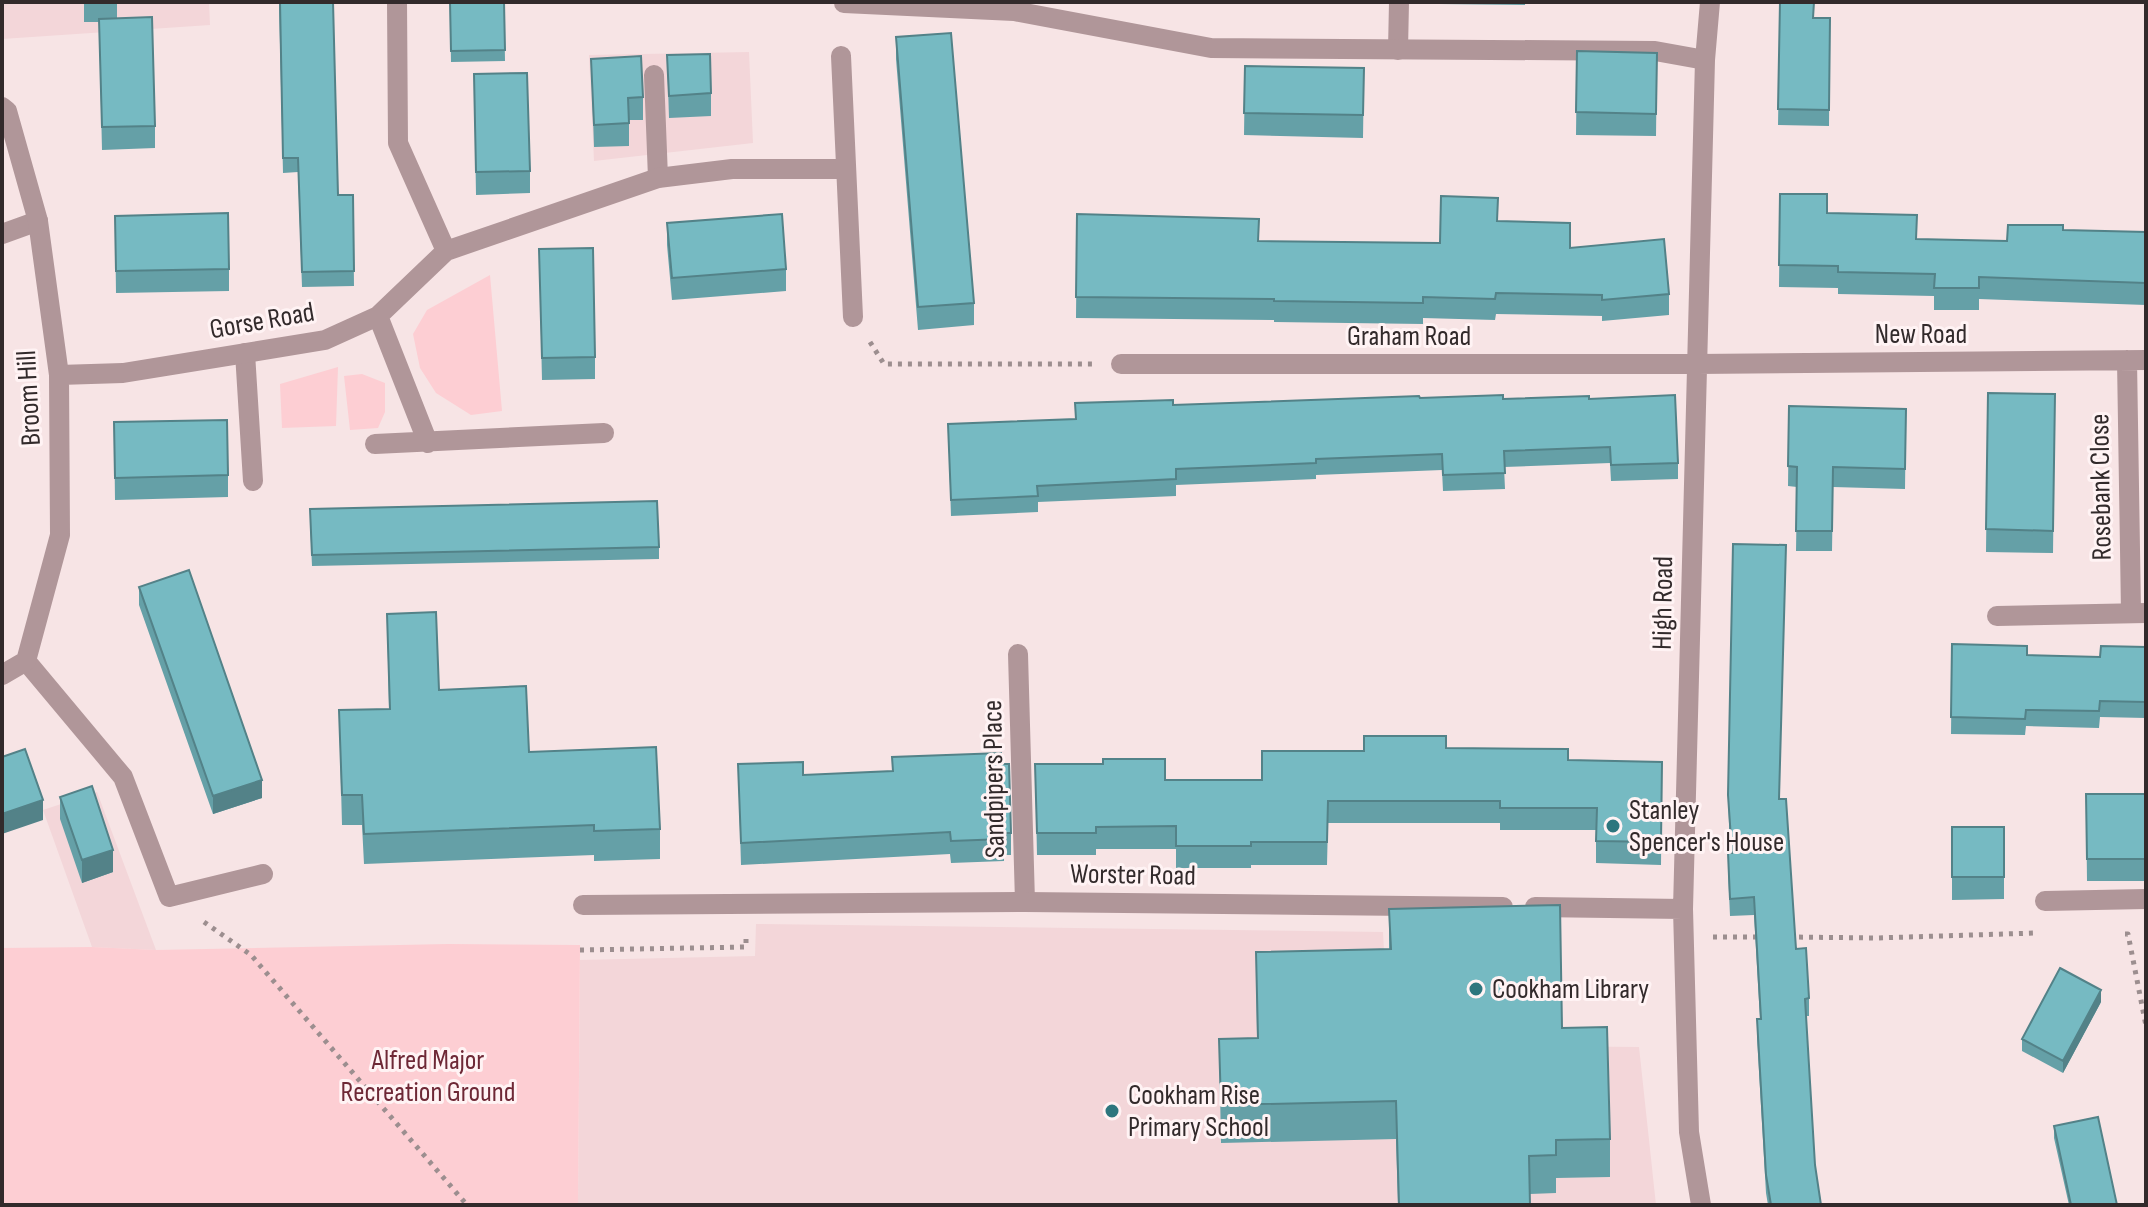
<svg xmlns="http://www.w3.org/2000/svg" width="2148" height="1207" viewBox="0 0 2148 1207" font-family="'Sofia Sans Condensed',sans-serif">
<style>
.built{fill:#f3d6d9}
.green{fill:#fdced3}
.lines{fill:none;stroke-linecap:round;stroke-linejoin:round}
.path{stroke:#9c8e8f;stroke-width:5;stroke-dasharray:4 6;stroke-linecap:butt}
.lane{stroke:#b09699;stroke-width:20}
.street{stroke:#b09699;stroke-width:20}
.wall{fill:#65a0a7}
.shaded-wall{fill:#538288}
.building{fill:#76bac2;stroke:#538288;stroke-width:2}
.poi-dot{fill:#2d767e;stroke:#fff3f4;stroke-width:3}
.labels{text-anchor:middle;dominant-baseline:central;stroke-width:6;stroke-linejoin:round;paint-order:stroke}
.street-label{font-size:28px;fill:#322a2b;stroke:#fff3f4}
.poi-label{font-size:28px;fill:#322a2b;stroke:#fff3f4;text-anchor:start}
.park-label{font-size:28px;fill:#6e2836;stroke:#fff3f4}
</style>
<rect width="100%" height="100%" fill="#f7e4e5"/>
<!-- built -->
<path class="built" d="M6,2H209L210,25L2,39V6Z
M749,52L753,143L594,161L589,55Z
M97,792L156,950L92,947L43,810Z
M756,924L1383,932L1389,1045L1639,1047L1656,1205H578L580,960L755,956Z"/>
<!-- green -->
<path class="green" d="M490,275L502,411L471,415L436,393L420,368L413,334L427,310Z
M338,367L336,426L282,428L280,384Z
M362,374L385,383V412L378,428L350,430L344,376Z
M448,944L580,945L578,1205H2V948L92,947L156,950Z"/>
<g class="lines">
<!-- path -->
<path class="path" d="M870,342L884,364H1092
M204,922L251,955L467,1205
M2125,934H2128L2146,1026
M1713,937H1759
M1789,937L1877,938L2035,933
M580,950L746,947V934"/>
<!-- lane -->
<path class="lane" d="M1398,50L1399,2
M654,75L658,178
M2,234L38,221
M245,353L253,481
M1018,654L1025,902
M26,661L123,777L169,897L263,874
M2045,901L2146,899"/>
<!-- street -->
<path class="street" d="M397,2L398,143L446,251
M844,3L1014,11L1211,48L1655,51L1705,60
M841,56L853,317
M2,107L7,111L38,221L59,375L60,535L26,661L2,675
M378,316L428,443
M2127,360L2131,612
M1121,364H1697L2146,360
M59,375L123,373L325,340L378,316L446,251L658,178L732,169H845
M375,444L604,433
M1997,616L2146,613
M583,905L1025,902L1503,907
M1535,907L1683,909
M1701,1205L1689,1132L1683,909L1705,60L1710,2"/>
</g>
<!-- wall -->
<path class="wall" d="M84,2H117V18L155,126V148L102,150L99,22H84Z
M279,2L338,195H353L354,286L302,287L298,172L283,173Z
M450,2H504L505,61L451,62Z
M1439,2H1525V5L1439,4Z
M1780,2L1814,18H1830L1829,126L1778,125Z
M896,37L974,303V325L918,330L896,59Z
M1577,51L1657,53L1656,136L1576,135Z
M667,55L711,93V116L669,118Z
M591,59L643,97V120H629V146L594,147Z
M1245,66L1364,68L1363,138L1244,135Z
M474,74L530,171V193L476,195Z
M1780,194L1827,213L1917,239L2007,241L2063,230L2146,232V305L1979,299V310H1934V296L1838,294V288L1779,287Z
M1077,214L1259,241L1440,243L1498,221L1570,248L1669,294V315L1602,321V316L1496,314L1495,320L1423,318V324L1274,322V320L1076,318Z
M115,216L229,269V291L116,293Z
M667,223L786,269V291L672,300L667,245Z
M539,249L595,357V379L542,380Z
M1988,393L2055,394L2053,553L1986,552Z
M1420,398L1589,399L1678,463V479L1611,481L1610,463L1504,467L1505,489L1443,491L1442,470L1316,475V479L1176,485V496L1038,502V512L951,516L948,424L1075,419V403L1173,405Z
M1789,406L1906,409L1905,489L1833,487L1832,551H1796L1797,487L1788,486Z
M114,422L228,475V497L115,500Z
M310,521L659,547V559L312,566Z
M139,587L262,798L213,814L139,605Z
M387,614L439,690L529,752L660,829V859L594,861V855L364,864L362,825H342L339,710L389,709Z
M1952,644L2027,655L2100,657L2146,647V718L2100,717L2099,728L2026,726L2025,735L1951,734Z
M1446,748L1568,760L1662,762L1661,865L1596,863V830H1500V823H1328L1327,865H1251V868H1176V849H1096V855H1037L1035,764L1165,780H1262L1364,751Z
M892,757L1001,764L1011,833V855H1004V861L951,863L950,854L741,865L738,764L803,775L892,771Z
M2086,794H2146V881H2087Z
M1728,795L1779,799L1796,949L1809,998V1016H1806L1815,1165L1821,1205H1768L1766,1193L1757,1037V1019H1760L1754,915L1730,916L1728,871V853H1730Z
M60,797L113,872L82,883L60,819Z
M1952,827H2004V899L1952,900Z
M1389,909L1562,1028L1610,1139V1177L1556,1178V1193L1530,1194V1205H1398L1396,1139L1221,1143L1219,1039L1257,1038L1256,952L1389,949Z
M2101,1002L2063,1073L2022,1051V1039Z
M2054,1126L2117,1205H2069L2054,1138Z"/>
<!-- shaded-wall -->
<path class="shaded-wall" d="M262,780V798L213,814V796Z
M43,800V820L2,834V814Z
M113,850V872L82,883V860Z
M2101,990V1002L2063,1073V1061Z"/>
<!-- building -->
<path class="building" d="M280,2H333L338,195H353L354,271L302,272L298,158H283Z
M450,2H504L505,50L451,51Z
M1780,2H1814L1813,18H1830L1829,110L1778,109Z
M152,17L155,126L102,127L99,19Z
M951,33L974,303L918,307L896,37Z
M1577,51L1657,53L1656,114L1576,112Z
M710,54L711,93L669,96L667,55Z
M641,56L643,97L628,98L629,123L594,125L591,59Z
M1245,66L1364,68L1363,115L1244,113Z
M527,73L530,171L476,172L474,74Z
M1780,194H1827V213L1917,215L1916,239L2007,241L2008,225H2063V230L2146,232V283L1979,277V288H1934L1935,274L1838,272V266L1779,265Z
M1441,196L1498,198L1497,221L1570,223V248L1664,239L1669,294L1602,300V295L1496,293L1495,299L1423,297V303L1274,301V299L1076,297L1077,214L1259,219L1258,241L1440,243Z
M228,213L229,269L116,271L115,216Z
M782,214L786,269L672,278L667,223Z
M593,248L595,357L542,358L539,249Z
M1988,393L2055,394L2053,531L1986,529Z
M1503,395V399L1589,396V399L1675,395L1678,463L1611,465L1610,447L1504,451L1505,473L1443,475L1442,454L1316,459V463L1176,469V479L1037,486L1038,496L951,500L948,424L1076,419L1075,403L1173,400V405L1419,396L1420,398Z
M1789,406L1906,409L1905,469L1833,467L1832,531H1796L1797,467L1788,466Z
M227,420L228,475L115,478L114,422Z
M657,501L659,547L312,555L310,509Z
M1733,544L1786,545L1779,799H1786L1796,949L1806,948L1809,998L1805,999L1815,1165L1821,1205H1771L1766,1175L1757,1019H1761L1754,897L1730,899L1728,853H1732L1728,795Z
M189,570L262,780L213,796L139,587Z
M436,612L439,690L526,686L529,752L656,747L660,829L594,831V825L364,834L362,795H342L339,710L390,709L387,614Z
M1952,644L2027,646V655L2100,657L2101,646L2146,647V702L2100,701L2099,711L2026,710L2025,719L1951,717Z
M1364,736H1446V748L1568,749V760L1662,762L1661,842L1596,841L1597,808H1500V801H1328L1327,842H1251V846H1176V826L1096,827V833H1037L1035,764H1103V759H1165V780H1262V751H1364Z
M25,749L43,800L2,814V757Z
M1001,753V764H1009L1011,833H1004V839L951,841L950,832L741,843L738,764L803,762V775L893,771L892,757Z
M92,786L113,850L82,860L60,797Z
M2086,794H2146V859H2087Z
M1952,827H2004V877H1952Z
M1560,905L1562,1028L1607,1027L1610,1139L1556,1140V1155L1529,1156L1530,1205H1399L1396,1101L1221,1105L1219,1039L1258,1038L1256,952L1391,949L1389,909Z
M2060,968L2101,990L2063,1061L2022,1039Z
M2098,1117L2117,1205H2071L2054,1126Z"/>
<!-- markers -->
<g class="poi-dot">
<circle cx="1613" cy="826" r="8"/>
<circle cx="1476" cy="989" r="8"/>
<circle cx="1112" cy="1111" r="8"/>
</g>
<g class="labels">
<!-- street labels -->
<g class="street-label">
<text transform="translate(262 321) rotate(-10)">Gorse Road</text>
<text x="1921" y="334">New Road</text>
<text x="1409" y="336">Graham Road</text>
<text transform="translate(29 398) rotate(-93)">Broom Hill</text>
<text transform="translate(2101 487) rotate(-91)">Rosebank Close</text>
<text transform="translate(1663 603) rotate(-89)">High Road</text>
<text transform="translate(994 779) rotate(-91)">Sandpipers Place</text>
<text transform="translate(1133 875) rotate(1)">Worster Road</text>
</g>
<!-- poi labels -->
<g class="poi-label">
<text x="1629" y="810">Stanley<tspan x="1629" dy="32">Spencer's House</tspan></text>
<text x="1492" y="989">Cookham Library</text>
<text x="1128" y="1095">Cookham Rise<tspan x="1128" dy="32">Primary School</tspan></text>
</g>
<!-- park labels -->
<g class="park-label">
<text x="428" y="1060">Alfred Major<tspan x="428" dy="32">Recreation Ground</tspan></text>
</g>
</g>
<!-- border -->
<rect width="2148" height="1207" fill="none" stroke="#322a2b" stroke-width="8"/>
</svg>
